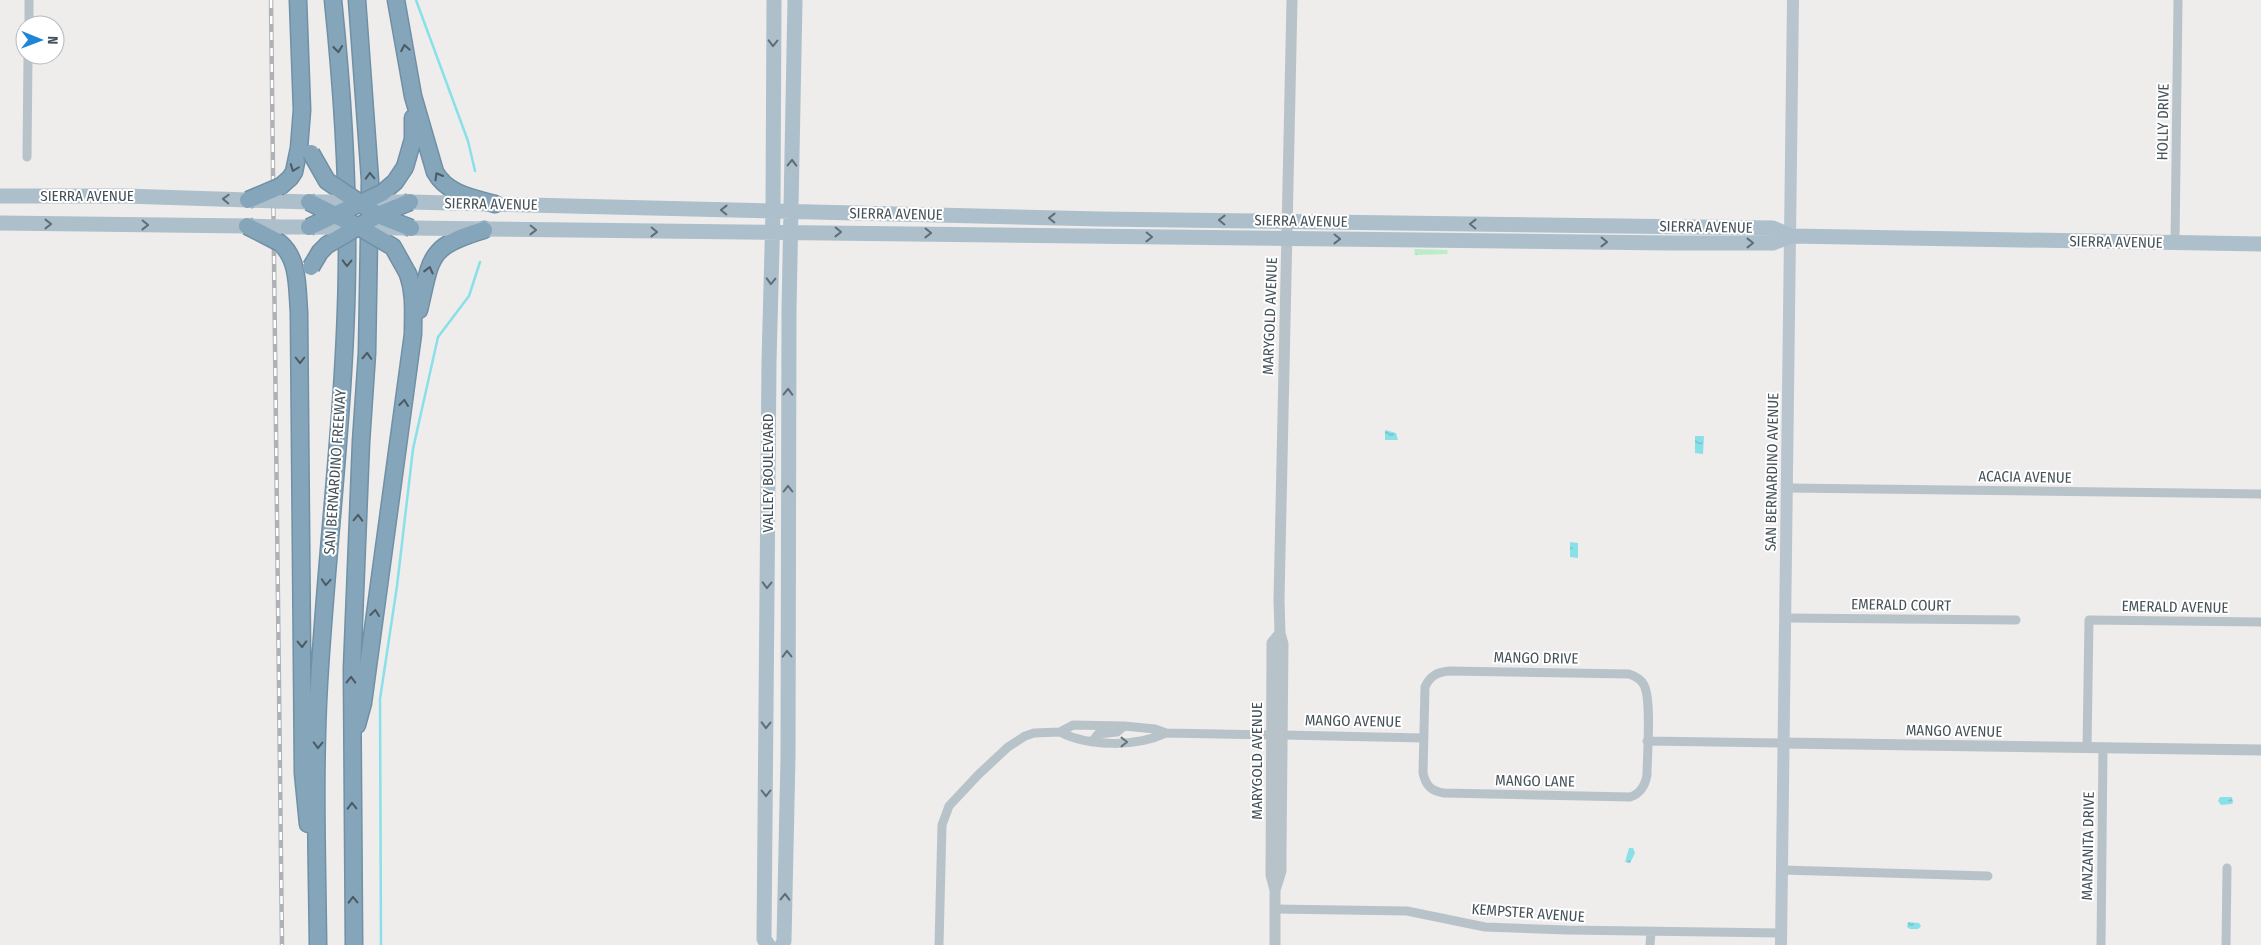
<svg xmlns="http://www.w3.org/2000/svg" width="2261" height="945" viewBox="0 0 2261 945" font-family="'Fira Sans Condensed',sans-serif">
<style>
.grass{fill:url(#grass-tufts)}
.water{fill:url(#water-ripples)}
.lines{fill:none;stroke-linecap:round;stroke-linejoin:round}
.stream{stroke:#88e0e8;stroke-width:2.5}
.motorway-casing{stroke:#7090a6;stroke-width:19}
.minor{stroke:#b8c3c9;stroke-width:9}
.tertiary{stroke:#b8c3c9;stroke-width:11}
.secondary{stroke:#b8c5ce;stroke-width:12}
.primary{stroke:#acbfcb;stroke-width:15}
.motorway{stroke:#85a5ba;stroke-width:16}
.rail-casing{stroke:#aeb2b6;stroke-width:4.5}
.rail{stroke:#fff;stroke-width:2.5;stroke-dasharray:8;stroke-linecap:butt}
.motorway-bridge-casing{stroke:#7090a6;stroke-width:19;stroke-linecap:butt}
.primary-bridge{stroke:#acbfcb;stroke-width:15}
.motorway-bridge{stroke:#85a5ba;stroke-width:16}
.oneway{stroke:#5f6d76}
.oneway2{stroke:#4b5a63}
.oneway3{stroke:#68747b}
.labels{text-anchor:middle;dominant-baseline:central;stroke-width:4;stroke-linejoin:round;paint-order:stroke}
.street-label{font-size:15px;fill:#455259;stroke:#fff}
</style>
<defs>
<pattern id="grass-tufts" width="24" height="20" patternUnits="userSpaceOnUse" patternTransform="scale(1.25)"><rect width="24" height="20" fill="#baedc8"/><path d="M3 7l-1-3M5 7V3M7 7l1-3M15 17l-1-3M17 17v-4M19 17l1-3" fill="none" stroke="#a1cdae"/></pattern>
<pattern id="water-ripples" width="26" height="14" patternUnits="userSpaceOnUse" patternTransform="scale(1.25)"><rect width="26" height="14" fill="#88e0e8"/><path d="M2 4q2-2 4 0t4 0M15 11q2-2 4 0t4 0" fill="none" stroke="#71b8bf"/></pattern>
</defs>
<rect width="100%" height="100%" fill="#efecec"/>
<!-- grass -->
<path class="grass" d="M1414,249L1448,250L1447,254L1415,255Z"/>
<!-- water -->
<path class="water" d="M1385,430L1396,433L1398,440H1385Z
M1695,436H1704L1703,454L1695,453Z
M1570,542L1578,543V558L1570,557Z
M2220,797H2232L2233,803L2231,804L2221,805L2218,801Z
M1629,848H1633L1635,853L1630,863L1625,862Z
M1908,922L1919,923L1921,926L1918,929H1910L1907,927Z"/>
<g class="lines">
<!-- stream -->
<path class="stream" d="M416,0L468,141L475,171
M381,945L380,699L397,586L413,449L438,337L469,296L480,262"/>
<defs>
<path id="motorway" d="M396,0L413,96L435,172C447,194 473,198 495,204
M405,167L413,139V118
M281,186L290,178L294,172L299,148L302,110L298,0
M280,243C299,259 297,288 299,312L303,773L308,824
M419,310C432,256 427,247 484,230
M357,725L363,703L413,334C413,313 415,294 408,274
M318,945C317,858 314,770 319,683C327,543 346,402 347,261C348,174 342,87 333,0
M354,945L352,669L361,442L367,353L370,180L357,0"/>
</defs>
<!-- motorway casing -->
<use href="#motorway" class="motorway-casing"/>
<!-- minor -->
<path class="minor" d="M29,25V0
M27,157L28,55
M2175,244L2178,0
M1788,488L2261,494
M1786,618L2016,620
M1449,671L1629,674C1635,676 1641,679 1644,685C1652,700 1647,756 1647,775C1645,786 1640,794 1630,797L1444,793C1431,791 1426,786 1423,773L1425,687C1430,676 1437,672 1449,671Z
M1060,732C1089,747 1137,747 1166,733
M1283,735L1424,738
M1647,741L1783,743
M1092,742L1098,734L1117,732L1123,727
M2087,748L2089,620L2261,622
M1782,870L1988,876
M1275,909L1407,911L1485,927L1567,930L1781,933
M939,945L942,825L949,806L978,775L1008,747L1025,736L1034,733L1060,732L1073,725L1124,726L1155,729L1166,733L1271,735
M1650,945L1651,932
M2101,945L2103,748
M2226,945L2227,868"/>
<!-- tertiary -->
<path class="tertiary" d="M1783,743L2261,750
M1275,890L1281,871V852L1283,644L1280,633L1279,600L1292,0
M1275,945V890L1271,875C1272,798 1271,721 1272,643L1280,633"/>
<!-- secondary -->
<path class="secondary" d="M1781,945L1793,0"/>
<!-- primary -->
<path class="primary" d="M0,196H125L248,200
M278,201L309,202
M410,202L1100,219L1773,228L1791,236
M0,223L247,226
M278,227H309
M411,228L1672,243H1773L1791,236L2261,244
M768,945L764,939L769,362L773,211L774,0
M782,945L784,941L788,757L789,311L795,0"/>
<!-- motorway -->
<use href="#motorway" class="motorway"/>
<defs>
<path id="rail" d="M271,0L282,945"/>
</defs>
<!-- rail casing -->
<use href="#rail" class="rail-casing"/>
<!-- rail -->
<use href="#rail" class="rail"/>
<defs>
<path id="motorway-bridge" d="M311,153L327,181L378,215L411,228
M248,200L281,186
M309,202L359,227L393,247L408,274
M247,226L280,243
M309,227L382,193L395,182L405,167
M311,267L320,252L327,245L378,215L410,202"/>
</defs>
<!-- motorway-bridge casing -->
<use href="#motorway-bridge" class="motorway-bridge-casing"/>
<!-- primary-bridge -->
<path class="primary-bridge" d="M249,200L278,201
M309,202H408
M247,226L278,227
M310,227L407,228"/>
<!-- motorway-bridge -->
<use href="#motorway-bridge" class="motorway-bridge"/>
</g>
<!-- one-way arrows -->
<defs><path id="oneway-chevron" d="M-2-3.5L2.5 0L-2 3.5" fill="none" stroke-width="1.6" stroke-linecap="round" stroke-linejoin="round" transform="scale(1.25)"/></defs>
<g class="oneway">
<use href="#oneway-chevron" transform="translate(773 43) rotate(91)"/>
<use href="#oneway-chevron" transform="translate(792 163) rotate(-89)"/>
<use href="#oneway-chevron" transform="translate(226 199) rotate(-178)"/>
<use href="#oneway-chevron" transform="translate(724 210) rotate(-179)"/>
<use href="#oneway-chevron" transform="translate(1052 218) rotate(-179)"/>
<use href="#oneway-chevron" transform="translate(1222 220) rotate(-179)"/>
<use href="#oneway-chevron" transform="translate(48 224)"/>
<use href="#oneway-chevron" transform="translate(1473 224) rotate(-179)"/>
<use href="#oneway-chevron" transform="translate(145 225) rotate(1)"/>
<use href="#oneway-chevron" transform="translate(533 230) rotate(1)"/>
<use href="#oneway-chevron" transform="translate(654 232) rotate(1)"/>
<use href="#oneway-chevron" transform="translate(838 232) rotate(1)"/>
<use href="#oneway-chevron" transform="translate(928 233) rotate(1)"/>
<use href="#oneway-chevron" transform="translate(1149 237) rotate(1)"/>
<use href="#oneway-chevron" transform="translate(1337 239) rotate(1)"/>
<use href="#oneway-chevron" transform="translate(1604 242) rotate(1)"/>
<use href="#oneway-chevron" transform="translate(1750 243)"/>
<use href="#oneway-chevron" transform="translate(771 281) rotate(92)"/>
<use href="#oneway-chevron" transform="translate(788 392) rotate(-89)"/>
<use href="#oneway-chevron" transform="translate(788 489) rotate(-90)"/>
<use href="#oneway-chevron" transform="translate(767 585) rotate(91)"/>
<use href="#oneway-chevron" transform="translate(787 654) rotate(-91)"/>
<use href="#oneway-chevron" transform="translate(766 725) rotate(91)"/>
<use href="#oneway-chevron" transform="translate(766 793) rotate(90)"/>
<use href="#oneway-chevron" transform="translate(785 897) rotate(-89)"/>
</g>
<g class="oneway2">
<use href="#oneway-chevron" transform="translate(405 48) rotate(-100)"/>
<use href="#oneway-chevron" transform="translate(338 49) rotate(84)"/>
<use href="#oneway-chevron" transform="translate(294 168) rotate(111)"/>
<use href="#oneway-chevron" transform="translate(370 176) rotate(-92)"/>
<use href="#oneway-chevron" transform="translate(438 176) rotate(-120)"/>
<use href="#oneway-chevron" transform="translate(347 263) rotate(91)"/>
<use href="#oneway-chevron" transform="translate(429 270) rotate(-76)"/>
<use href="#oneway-chevron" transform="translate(367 356) rotate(-87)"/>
<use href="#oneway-chevron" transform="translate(300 360) rotate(90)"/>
<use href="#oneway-chevron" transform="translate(404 403) rotate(-83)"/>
<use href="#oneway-chevron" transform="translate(358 518) rotate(-88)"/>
<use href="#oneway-chevron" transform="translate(326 582) rotate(94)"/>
<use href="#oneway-chevron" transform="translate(375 613) rotate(-83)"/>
<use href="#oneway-chevron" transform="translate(302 644) rotate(89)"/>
<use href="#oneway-chevron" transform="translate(351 680) rotate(-89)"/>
<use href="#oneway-chevron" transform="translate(318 745) rotate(91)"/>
<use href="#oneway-chevron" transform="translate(352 806) rotate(-91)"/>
<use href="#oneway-chevron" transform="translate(353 900) rotate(-91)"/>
</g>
<use class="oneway3" href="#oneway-chevron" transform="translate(1124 742)"/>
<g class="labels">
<!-- street labels -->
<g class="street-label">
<text transform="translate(2163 122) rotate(-89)">HOLLY DRIVE</text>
<text x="87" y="196">SIERRA AVENUE</text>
<text transform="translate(491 204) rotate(1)">SIERRA AVENUE</text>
<text transform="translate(896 214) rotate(1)">SIERRA AVENUE</text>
<text transform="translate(1301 221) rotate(1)">SIERRA AVENUE</text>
<text transform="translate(1706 227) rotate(1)">SIERRA AVENUE</text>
<text transform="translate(2116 242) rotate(1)">SIERRA AVENUE</text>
<text transform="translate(1270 316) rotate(-88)">MARYGOLD AVENUE</text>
<text transform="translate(335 472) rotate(-86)">SAN BERNARDINO FREEWAY</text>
<text transform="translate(1772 472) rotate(-89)">SAN BERNARDINO AVENUE</text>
<text transform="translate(768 473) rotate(-90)">VALLEY BOULEVARD</text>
<text transform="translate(2025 477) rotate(1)">ACACIA AVENUE</text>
<text transform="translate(1901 605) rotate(1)">EMERALD COURT</text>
<text transform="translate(2175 607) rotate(1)">EMERALD AVENUE</text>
<text transform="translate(1536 658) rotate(1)">MANGO DRIVE</text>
<text transform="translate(1353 721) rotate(1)">MANGO AVENUE</text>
<text transform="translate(1954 731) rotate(1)">MANGO AVENUE</text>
<text transform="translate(1257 761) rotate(-90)">MARYGOLD AVENUE</text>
<text transform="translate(1535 781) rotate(1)">MANGO LANE</text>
<text transform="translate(2088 846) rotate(-89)">MANZANITA DRIVE</text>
<text transform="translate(1528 913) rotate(4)">KEMPSTER AVENUE</text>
</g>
</g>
<!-- north arrow -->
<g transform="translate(40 40) rotate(91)"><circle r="24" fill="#ffffff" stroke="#b5babd"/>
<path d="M0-4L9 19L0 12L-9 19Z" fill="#1e85d7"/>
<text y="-8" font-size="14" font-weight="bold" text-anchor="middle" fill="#455259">N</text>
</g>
</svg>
